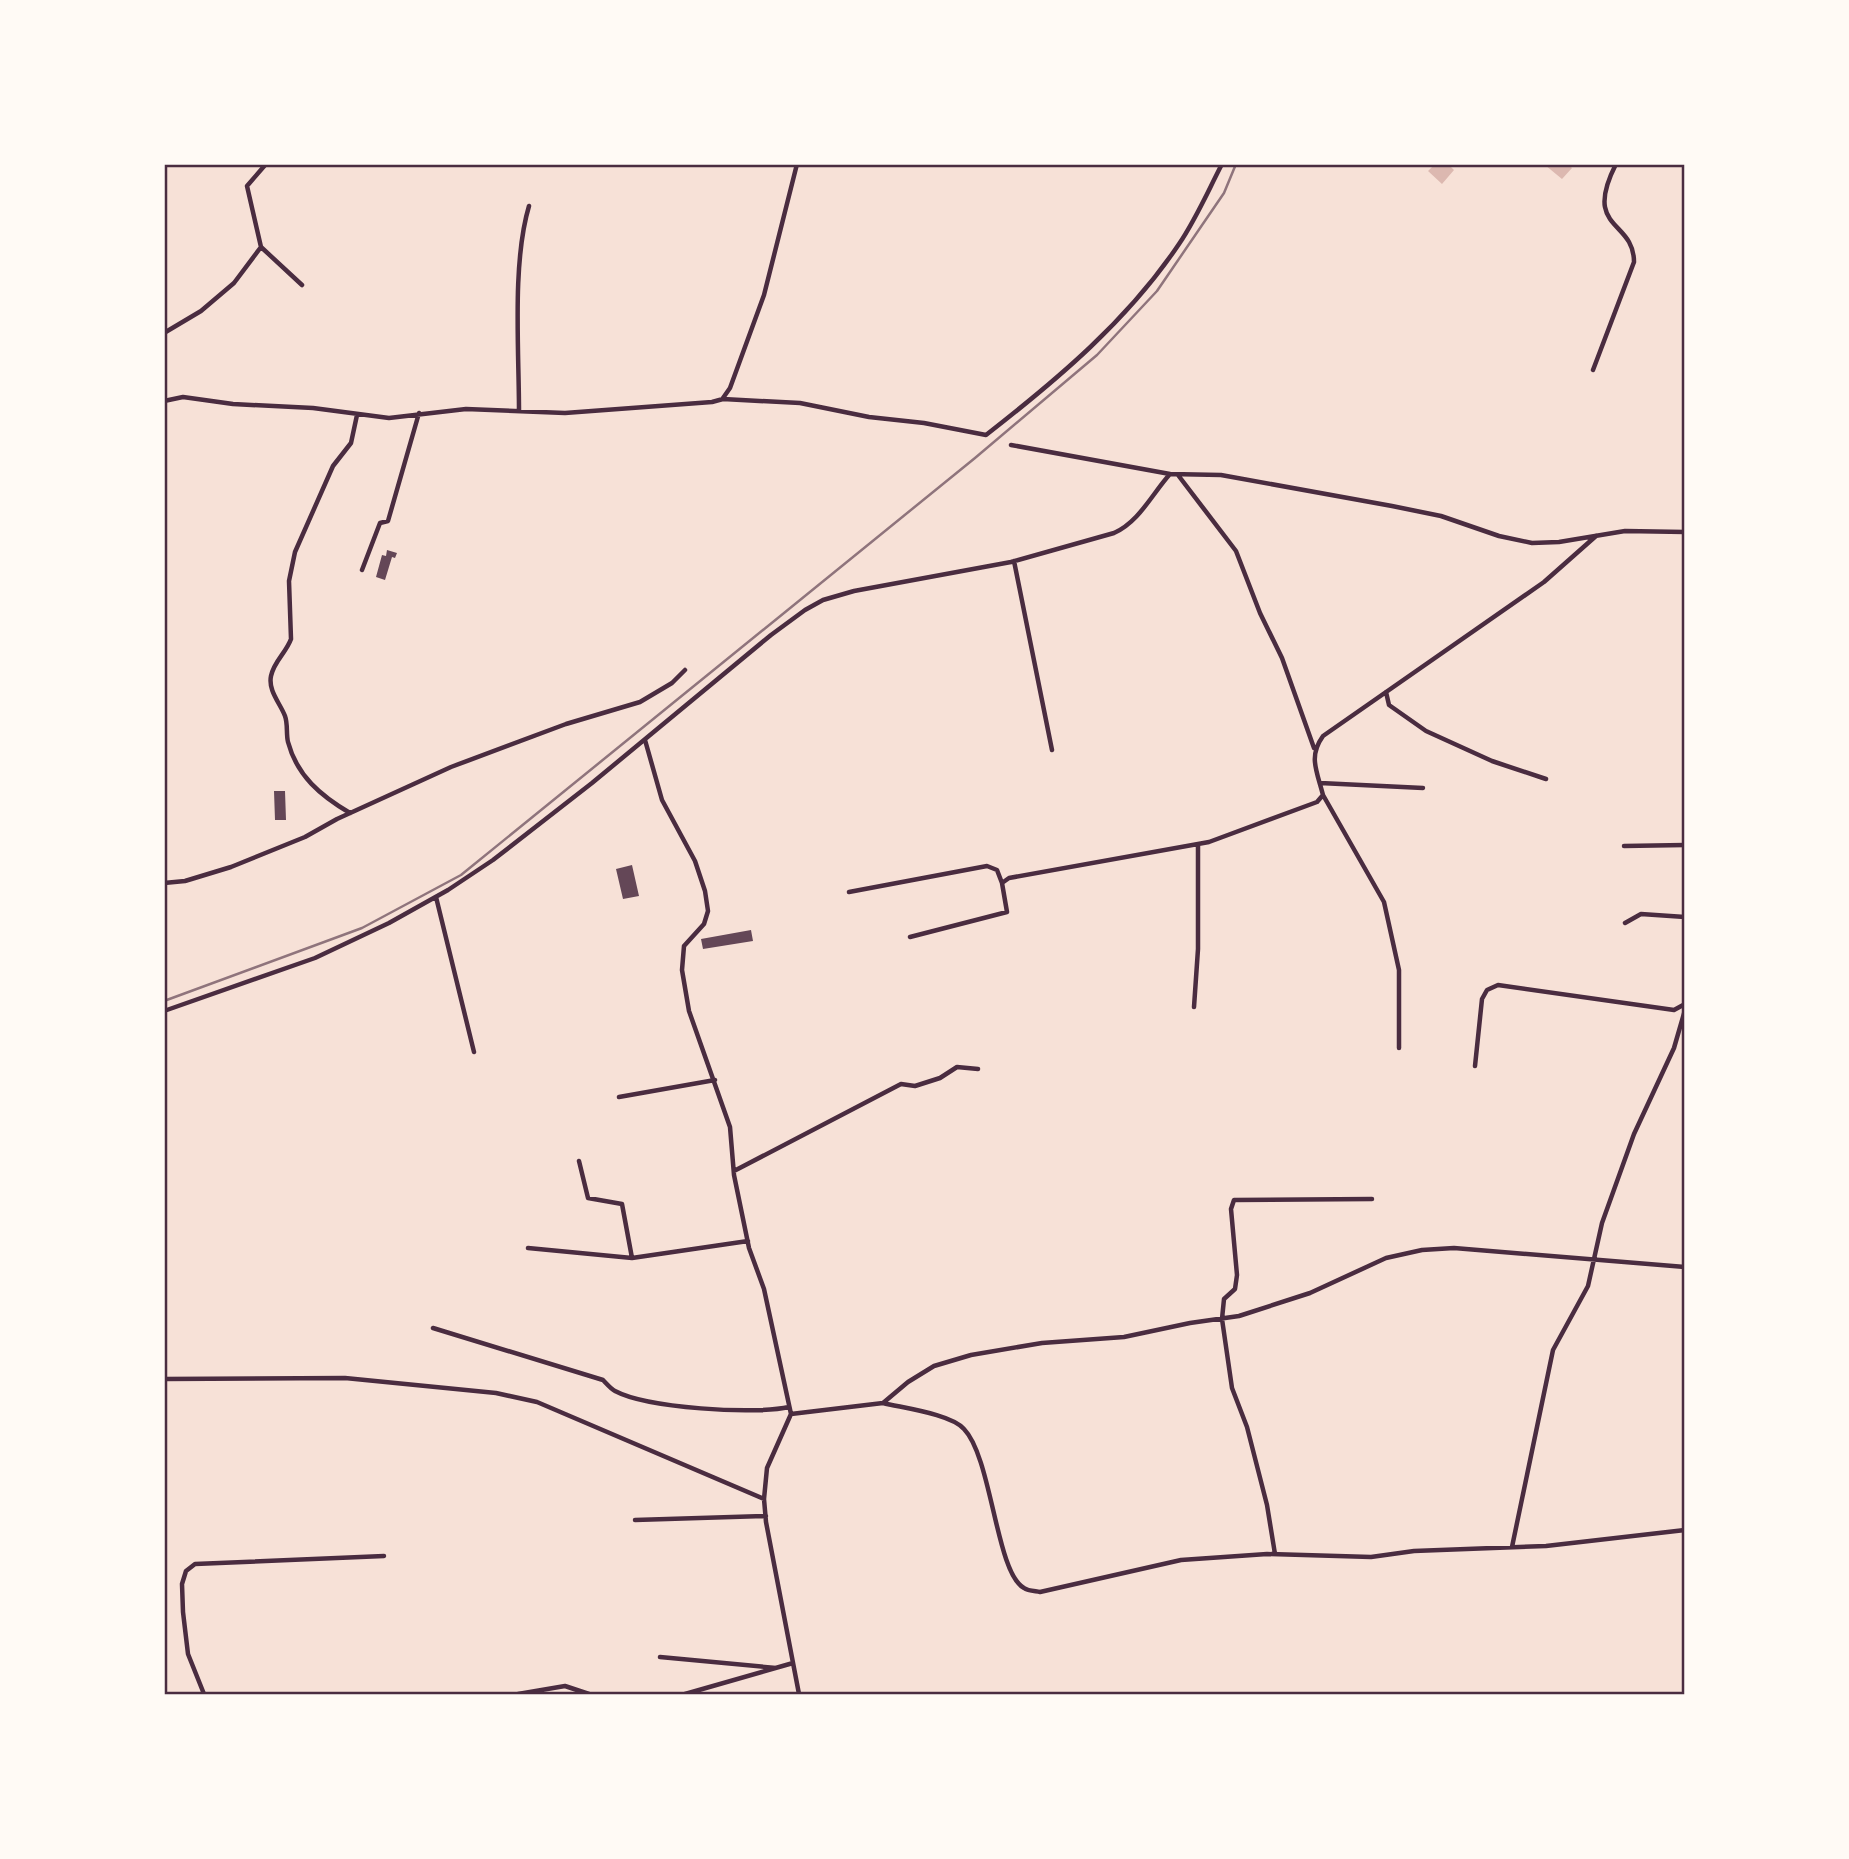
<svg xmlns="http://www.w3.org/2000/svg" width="1849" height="1859" viewBox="0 0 1849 1859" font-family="'Exo 2',sans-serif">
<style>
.water{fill:#dcb8b0}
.building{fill:#644757}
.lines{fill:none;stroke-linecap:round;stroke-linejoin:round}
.minor{stroke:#4a2c40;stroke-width:4.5}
.rail{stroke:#8f747c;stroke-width:2.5}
.neatline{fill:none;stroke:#4a2c40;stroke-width:2.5}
</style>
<rect width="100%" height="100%" fill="#f7e1d7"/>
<!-- water -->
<path class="water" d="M1435,164L1449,165L1454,170L1442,184L1428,171Z
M1545,165H1569L1572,168L1562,179Z"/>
<!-- building -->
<path class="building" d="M387,550L397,553L395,558L392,557L385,580L376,577L382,555L386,556Z
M274,791H285L286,820H275Z
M632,865L639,896L623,899L616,869Z
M751,930L753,941L703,949L701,939Z"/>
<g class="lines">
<!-- minor -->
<path class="minor" d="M261,247L302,285
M164,333L201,311L234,283L261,247L247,186L266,164
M164,342V366
M1593,370L1634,262C1634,219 1582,231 1616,164
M723,398L730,388L764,295L797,164
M164,401L183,397L233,404L313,408L389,418L466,409L565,413L712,402L723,399L800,403L869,417L924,423L986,435C1058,379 1128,320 1179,244C1196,219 1208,191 1222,164
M519,411C519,350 512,263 529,206
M1011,445L1170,474
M1178,475L1236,551L1260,613L1282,658L1314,748
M1014,561L1052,750
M362,570L380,523L388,521L419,413
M1386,692L1389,705L1426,731L1492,761L1546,779
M645,740L662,800L695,861L705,891L708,911L704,924L684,946L682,970L689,1011L730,1127L734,1175L749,1248L764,1289L791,1414L767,1468L764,1499L766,1522L799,1694
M1320,783L1423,788
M1323,795L1384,902L1399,970V1048
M350,813C321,796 297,776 288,742C286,734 288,724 285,716C280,703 268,691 271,676C274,661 286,653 291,639L289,581L295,552L333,466L351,443L357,415
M1624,846L1685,845
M164,883L185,881L231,867L305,837L337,819L451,767L566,724L640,702L672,683L685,670
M849,892L987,866L997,870L1002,883
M436,897L474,1052
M1625,923L1641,914L1685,917
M910,937L1007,912L1002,883L1009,878L1209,842L1317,802L1323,795C1317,771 1308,757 1323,736L1544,582L1596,536
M1194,1007L1198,949V844
M164,1011L315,958L389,923L448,890L493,860L592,783L771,635L805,610L823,600L854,591L1011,562L1114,533C1139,522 1152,494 1170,474L1221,475L1392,506L1441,516L1499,536L1532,543L1559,542L1625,531L1685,532
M1475,1066L1482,999L1487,990L1498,985L1674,1010L1685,1004
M619,1097L715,1080
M579,1161L588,1198L622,1204L632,1258
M734,1171L901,1084L915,1086L940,1078L957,1067L978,1069
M528,1248L632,1258L748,1241
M433,1328L603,1380C606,1383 611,1389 615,1391C647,1408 754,1415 789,1407
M164,1379L345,1378L496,1393L537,1402L764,1499
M883,1403C903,1408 951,1414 964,1429C992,1458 996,1573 1024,1588C1028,1591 1035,1591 1040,1592L1181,1560L1267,1554L1371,1557L1414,1551L1546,1546L1685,1530
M791,1414L883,1403L908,1382L934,1366L971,1355L1042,1343L1124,1337L1190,1323L1239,1316L1310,1293L1386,1258L1422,1250L1454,1248L1685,1267
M635,1520L766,1516
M1512,1547L1553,1350L1588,1286L1602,1223L1634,1134L1674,1048L1685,1010
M1275,1554L1267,1505L1247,1427L1232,1388L1222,1319L1224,1299L1235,1289L1237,1275L1231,1209L1234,1200L1372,1199
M660,1657L776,1668
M204,1694L188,1654L183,1612L182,1584L186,1571L195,1564L384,1556
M518,1694L565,1686L589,1694
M685,1694L793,1663"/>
<!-- rail -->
<path class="rail" d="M164,1001L362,928L461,875L975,458L1097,355L1157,291L1224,193L1236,164"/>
</g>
<!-- border -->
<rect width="1849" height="1859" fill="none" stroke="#fffaf5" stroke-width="332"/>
<rect x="166" y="166" width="1517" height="1527" class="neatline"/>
</svg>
